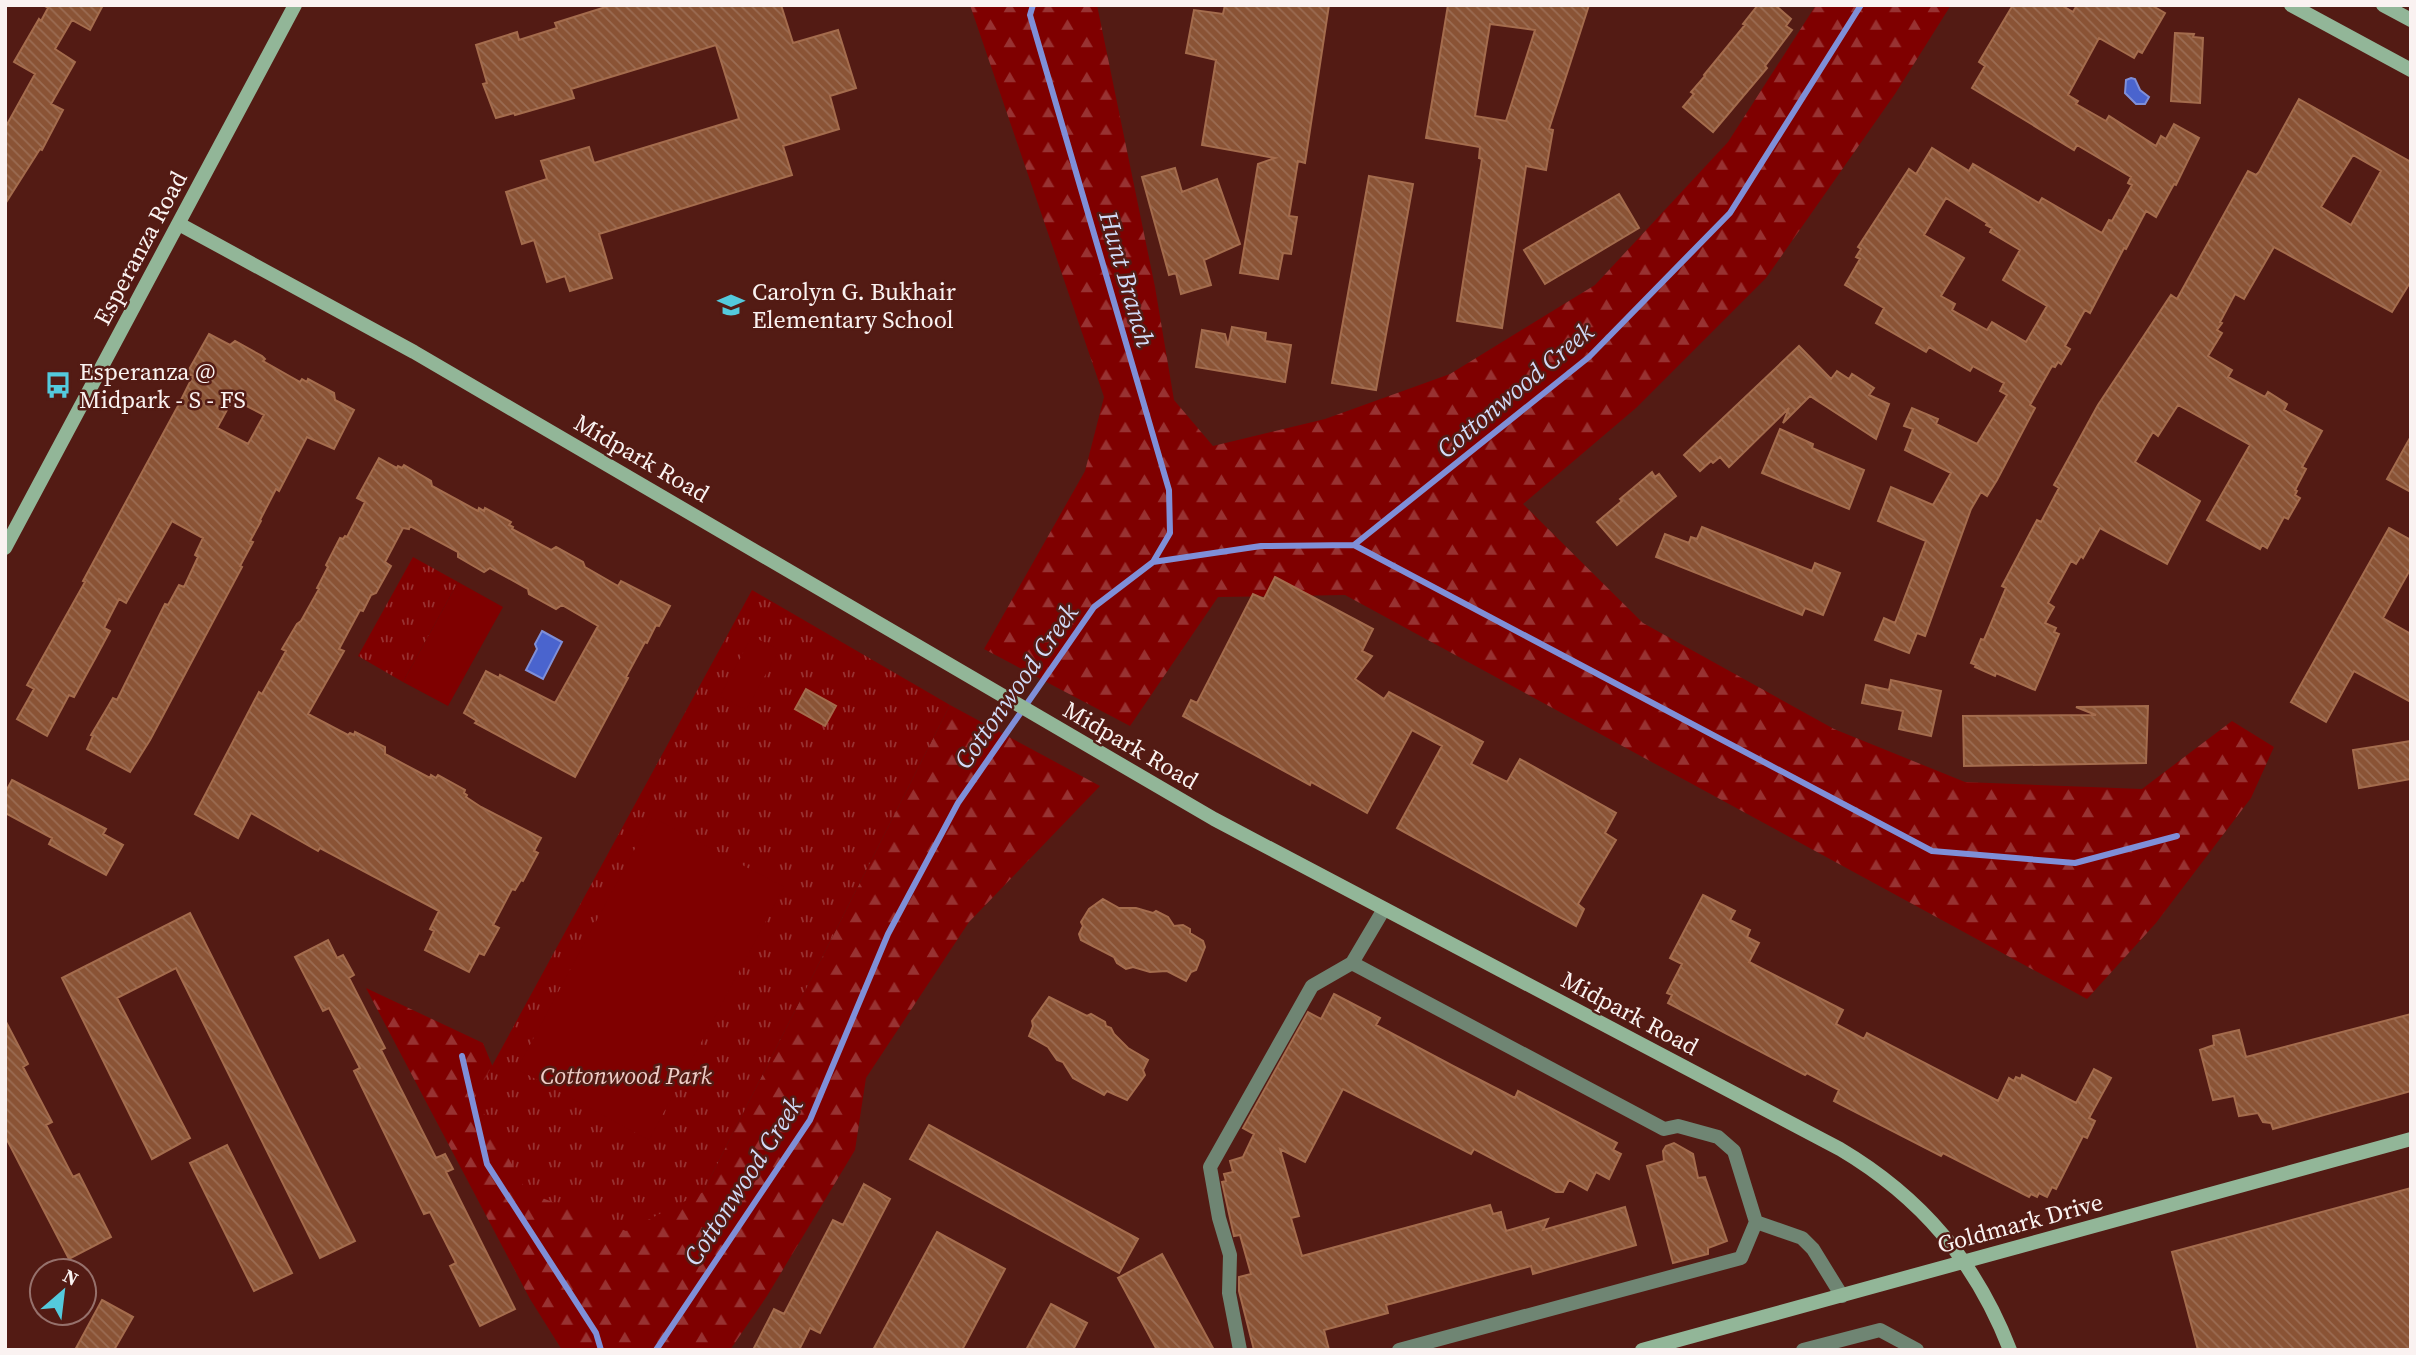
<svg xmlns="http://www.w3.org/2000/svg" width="2416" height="1355" viewBox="0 0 2416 1355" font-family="'Source Serif 4',serif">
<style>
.forest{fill:url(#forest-firs)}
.park{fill:url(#park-tufts)}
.pitch{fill:#7f0000}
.water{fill:#4a64ce;stroke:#7f8fd8;stroke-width:2}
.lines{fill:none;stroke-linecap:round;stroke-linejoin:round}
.stream{stroke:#7f8fd8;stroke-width:6}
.building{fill:url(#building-back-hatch);stroke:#a46c4d;stroke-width:2;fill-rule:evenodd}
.street{stroke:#6f8573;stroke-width:14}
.secondary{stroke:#92b698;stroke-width:14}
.labels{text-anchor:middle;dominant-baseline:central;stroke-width:5;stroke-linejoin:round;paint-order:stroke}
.street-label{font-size:24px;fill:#faf2f1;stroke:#531b14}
.poi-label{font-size:24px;fill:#faf2f1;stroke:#531b14;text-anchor:start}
.park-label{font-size:24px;font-style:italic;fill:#efcdc7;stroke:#531b14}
.water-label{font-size:26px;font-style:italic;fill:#d1dbf7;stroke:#531b14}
</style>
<defs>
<pattern id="forest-firs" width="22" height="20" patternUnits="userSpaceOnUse" patternTransform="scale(1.75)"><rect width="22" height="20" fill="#7f0000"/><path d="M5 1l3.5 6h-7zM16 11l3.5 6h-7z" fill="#983232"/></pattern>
<pattern id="park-tufts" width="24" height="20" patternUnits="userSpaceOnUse" patternTransform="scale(1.75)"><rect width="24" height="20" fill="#7f0000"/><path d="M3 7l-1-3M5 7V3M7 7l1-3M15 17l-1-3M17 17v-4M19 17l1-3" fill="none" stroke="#983232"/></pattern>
<pattern id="building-back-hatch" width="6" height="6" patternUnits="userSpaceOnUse" patternTransform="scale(1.75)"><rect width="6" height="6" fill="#8a5335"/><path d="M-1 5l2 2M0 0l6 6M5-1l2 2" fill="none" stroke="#9b6c53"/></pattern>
</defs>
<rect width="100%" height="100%" fill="#531b14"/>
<!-- forest -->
<path class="forest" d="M970,5H1097L1155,287L1174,400L1213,446L1325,419L1450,374L1595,285L1728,142L1816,5H1951L1895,94L1766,278L1636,408L1523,504L1643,623L1834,729L1965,782L2142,789L2232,721L2274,747L2251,798L2156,923L2087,999L1345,595L1218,597L1130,726L984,649L1085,471L1104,397Z
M950,705L1100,786L969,922L866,1078L855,1150L767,1296L730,1350H562L530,1299L366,988L483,1043L519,1131L703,1192Z"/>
<!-- park -->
<path class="park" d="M413,557L458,582L403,682L358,656Z
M752,590L950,705L703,1192L626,1231L527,1192L475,1097Z"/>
<!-- pitch -->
<path class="pitch" d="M458,582L503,607L448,706L403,682Z
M752,636L779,650L746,710L720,696Z
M652,817L784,887L649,1140L517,1069Z"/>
<!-- water -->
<path class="water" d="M2131,78L2135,79L2140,90L2149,97L2145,104H2136L2125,93L2126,80Z
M542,631L562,642L543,679L526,670L537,649L535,644Z"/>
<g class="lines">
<!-- stream -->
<path class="stream" d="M1033,5L1030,15L1169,490L1170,533L1153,562
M1354,545L1932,851L2075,863L2177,836
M462,1056L487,1164L596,1333L601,1350
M656,1350L810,1120L888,934L958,803L1094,607L1153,562L1261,546L1354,545L1589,357L1730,213L1861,5"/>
</g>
<!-- building -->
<path class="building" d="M43,5H103L90,30L72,20L55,49L75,62L51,104L63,110L42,150L40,149L5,204V128L35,74L14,62L39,19L41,21L48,8Z
M612,5H781L793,43L838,30L856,88L830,96L839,129L783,146L792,175L599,234L612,278L570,291L565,276L547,282L534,240L522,244L506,192L547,179L541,161L589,147L594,163L739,119L716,45L571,89L574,98L515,115L514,113L496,118L483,84L487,83L476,45L517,32L519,40L557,28L555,23Z
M1225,5H1329L1305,163L1298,161L1289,216L1297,217L1291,254L1283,253L1278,279L1240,273L1258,164L1275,158L1202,145L1216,60L1186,53L1194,10L1223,14Z
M1448,5H1589L1549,129L1553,130L1546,170L1526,166L1502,328L1457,321L1482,159L1479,158L1480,147L1426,138ZM1490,24L1535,30L1506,121L1475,116Z
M1758,5H1775L1791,19L1786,26L1792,30L1765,66L1767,68L1713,132L1683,107L1694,94L1691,92L1705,76L1704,75L1745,25L1743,24Z
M2013,5H2061L2073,12L2077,5H2151L2165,13L2142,53L2138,51L2134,58L2099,38L2068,95L2078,101L2076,104L2106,121L2109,116L2156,146L2161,136L2166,139L2174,124L2199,138L2176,185L2174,184L2156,217L2146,211L2126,249L2124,248L2090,313L2085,310L2065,346L2070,349L2061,364L2058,362L2055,367L2052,366L2030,405L2035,408L1997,480L1987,496L1981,492L1971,509L1925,636L1917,633L1909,653L1875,640L1884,618L1895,623L1926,541L1878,521L1891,487L1933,505L1951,473L1905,450L1913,429L1904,426L1912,408L1938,419L1936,424L1977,444L2007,395L2000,391L2004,383L1973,366L1970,371L1929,347L1926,352L1876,323L1884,308L1845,285L1860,259L1856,257L1861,249L1858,247L1909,169L1916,174L1932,148L1969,171L1973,164L2039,203L2042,198L2102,233L2109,220L2112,221L2132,185L2128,183L2131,177L2077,145L2074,150L1972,88L1985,66L1979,62ZM1946,198L1987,223L1986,225L1992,228L1990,232L2020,250L2003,280L2047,306L2026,342L1992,322L1987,330L1952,310L1955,304L1941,296L1964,258L1924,235Z
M2175,33L2194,34L2193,37L2203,38L2200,103L2171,101Z
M2299,99L2411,162V281L2392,312L2274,247L2244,299L2235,294L2220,322L2222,323L2217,330L2222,333L2208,356L2232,370L2228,377L2265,397L2268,392L2287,404L2284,410L2322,431L2302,467L2306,469L2295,490L2297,491L2295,495L2300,498L2288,519L2284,517L2267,548L2262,545L2260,549L2207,520L2250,445L2178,405L2158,436L2153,432L2135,462L2200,501L2167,564L2100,528L2083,558L2081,556L2076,564L2071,561L2048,603L2054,607L2045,623L2056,628L2054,632L2059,634L2035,690L1996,673L1995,676L1975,667L1976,665L1971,663L1981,639L1984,640L2006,588L2002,586L2037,520L2041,522L2059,488L2054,485L2098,405L2171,295L2177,299L2248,171L2256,175L2259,172ZM2353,155L2381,171L2351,225L2321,207Z
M1175,168L1182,192L1217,179L1240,244L1204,260L1211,285L1181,294L1176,273L1169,275L1142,177Z
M1369,176L1413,184L1376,390L1332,383Z
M1619,194L1639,228L1545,284L1524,250Z
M1232,327L1266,333L1265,341L1291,345L1285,382L1196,367L1202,330L1225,334L1228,346Z
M209,334L230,345L235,341L262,356L265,359L263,361L300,382L302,379L307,382L308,379L334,393L335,400L354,410L334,449L307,437L279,491L276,489L260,520L261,521L250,541L253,542L240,566L242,567L150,740L130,772L87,749L93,736L91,735L106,710L113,698L117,700L165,604L168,605L179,585L184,587L198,557L195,555L203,538L172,521L126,603L119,599L104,628L110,631L96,657L74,697L69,695L47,736L17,719L34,689L27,685L85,582L83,581L178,406L193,376L187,373ZM233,399L264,415L248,444L217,428Z
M1799,346L1831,379L1837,371L1849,379L1852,374L1874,388L1869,395L1889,404L1876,439L1810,396L1783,423L1789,408L1729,467L1720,457L1713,463L1711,461L1700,471L1684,455Z
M1780,429L1813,444L1812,448L1864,470L1849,509L1762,473Z
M2411,436V492L2387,479Z
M379,458L397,468L398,466L402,468L404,465L431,481L432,486L478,511L479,508L484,511L485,508L511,522L509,525L513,527L512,529L551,550L556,547L583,562L585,567L618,586L621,581L670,606L659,626L656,625L647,643L645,642L626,677L628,678L575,777L475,723L477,721L464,713L486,671L499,678L500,675L555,703L598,626L562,605L556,609L529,594L528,589L490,568L484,572L458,557V552L410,526L409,529L403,528L385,562L391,566L376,593L371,595L363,611L360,610L339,649L344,651L308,714L348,735L350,733L354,735L355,732L385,747V754L430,778L431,775L436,778L438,775L465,790L464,793L467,795L466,797L481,807L541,838L534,851L538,853L523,881L521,880L515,890L512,889L493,925L499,928L484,955L479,953L469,972L425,950L434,931L430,929L439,911L320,848L318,851L251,813L238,838L195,814L259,692L262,694L286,651L282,649L297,624L301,621L319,589L317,588L328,567L326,565L340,538L343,539L345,536L347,537L365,502L357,498Z
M1652,472L1655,477L1659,474L1676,496L1617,545L1597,522L1622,501L1620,499Z
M1702,527L1812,571L1815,563L1840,573L1823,615L1805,608L1802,615L1656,557L1665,534L1689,543L1691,537L1697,539Z
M2389,528L2411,540V568L2383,618L2411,634V702L2354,671L2326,722L2291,702Z
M1275,577L1373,629L1362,651L1372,656L1355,679L1384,699L1389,692L1483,742L1471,764L1507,782L1520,759L1616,813L1605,833L1616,840L1578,904L1584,909L1576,926L1397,828L1442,746L1412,730L1367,813L1311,782L1310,785L1183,716L1191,700L1197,703L1253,594L1264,599Z
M1891,680L1941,691L1931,736L1899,729L1903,711L1862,703L1866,685L1889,690Z
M806,689L836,706L825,726L795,709Z
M2148,706L2146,763L1964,766L1963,716L2096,715L2076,707Z
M2411,741V779L2359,788L2353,750Z
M12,780L106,829L103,834L123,845L106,875L49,844L52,838L5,813V793Z
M1703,895L1735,911L1730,920L1750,930L1747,937L1759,943L1749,962L1843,1010L1836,1024L1864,1039L1867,1033L1998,1101L2009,1078L2014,1081L2016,1077L2021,1079L2022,1075L2076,1103L2094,1069L2111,1078L2089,1118L2095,1121L2087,1138L2083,1136L2056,1189L2052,1187L2047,1197L2039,1193L2037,1197L2031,1194L2029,1197L1943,1153L1941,1156L1834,1101L1839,1090L1807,1073L1805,1075L1668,1003L1672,995L1667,993L1682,964L1670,958Z
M1103,899L1119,908H1136L1153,913L1156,911L1168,917L1174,926L1183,925L1190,929V933L1203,941L1205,947L1196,970L1191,972L1186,981L1167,971L1150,972L1133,967L1126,969L1117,963L1114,957L1081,940L1079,934L1083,926L1081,922L1089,909Z
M190,913L355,1241L320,1258L176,968L117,998L190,1138L152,1159L62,978Z
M328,940L337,958L343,955L354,975L349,978L385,1048L381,1050L436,1158L445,1154L453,1169L446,1172L515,1309L480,1326L450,1266L456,1263L430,1212L424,1214L354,1071L360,1068L329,1008L323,1011L295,957Z
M1334,994L1380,1018L1376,1025L1455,1067L1515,1098L1518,1091L1617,1143L1613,1150L1621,1154L1609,1179L1596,1172L1587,1190L1569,1180L1563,1192H1556L1474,1149L1471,1154L1343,1089L1305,1162L1280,1149L1299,1216L1291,1218L1302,1256L1490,1205L1493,1214L1501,1212L1506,1231L1548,1219L1543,1230L1625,1207L1636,1245L1533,1274L1531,1266L1386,1305L1388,1313L1324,1330L1329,1350H1254L1239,1291V1277L1251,1274L1240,1235L1234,1236L1222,1182L1226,1181L1224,1174L1233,1172L1230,1161L1243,1157L1254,1134L1243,1128L1308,1012L1321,1019Z
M1049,997L1087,1016L1091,1014L1105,1022L1106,1026L1111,1028L1114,1034L1128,1048L1148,1060L1143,1070L1145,1075L1127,1100L1107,1091L1104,1095L1073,1078L1063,1062L1057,1060L1048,1047L1029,1036L1033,1026L1032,1021Z
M2411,1014V1091L2273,1129L2271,1123L2263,1122L2258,1113L2239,1116L2234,1096L2213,1100L2200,1050L2214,1045L2213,1036L2239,1030L2246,1057Z
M5,1020L28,1064L23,1067L52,1122L46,1125L73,1177L79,1174L111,1237L69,1259L5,1136Z
M929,1125L1138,1239L1119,1273L910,1159Z
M1674,1143L1693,1154L1698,1178L1705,1177L1727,1241L1708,1248V1254L1673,1263L1647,1166L1664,1161L1663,1151L1666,1146Z
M227,1145L292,1273L254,1291L190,1163Z
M864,1184L890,1199L820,1333L810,1328L799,1350H753L774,1309L784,1314L833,1220L843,1225Z
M2411,1188V1350H2198L2172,1252Z
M937,1232L1005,1269L962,1350H873Z
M1162,1254L1214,1350H1157L1118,1278Z
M102,1300L133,1317L114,1350H75Z
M1051,1304L1087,1323L1073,1350H1026Z"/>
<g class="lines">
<!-- street -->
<path class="street" d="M1352,963L1664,1129L1678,1126L1718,1137L1734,1151L1756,1222L1741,1258L1399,1350
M1756,1222L1802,1238L1813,1249L1842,1296
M1240,1350L1229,1293L1230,1255L1219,1218L1210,1167L1312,986L1352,963L1384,909
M1803,1350L1880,1330L1917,1350"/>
<!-- secondary -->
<path class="secondary" d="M2291,5L2411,70
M2383,5L2411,20
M179,224L414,352L1214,819L1840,1149C1921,1197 1976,1262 2010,1350
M5,548L295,5
M1642,1350L2411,1139"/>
</g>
<!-- icons -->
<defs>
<symbol id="school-bare" viewBox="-9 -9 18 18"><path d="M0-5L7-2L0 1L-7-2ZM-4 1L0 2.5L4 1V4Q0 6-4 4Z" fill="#54cadd" stroke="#531b14" stroke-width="2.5" paint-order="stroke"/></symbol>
<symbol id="bus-bare" viewBox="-9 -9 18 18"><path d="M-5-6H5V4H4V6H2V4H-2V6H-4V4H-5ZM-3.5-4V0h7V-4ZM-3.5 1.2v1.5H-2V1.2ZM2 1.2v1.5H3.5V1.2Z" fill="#54cadd" stroke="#531b14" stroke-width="2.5" paint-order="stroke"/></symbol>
</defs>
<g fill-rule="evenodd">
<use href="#school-bare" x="712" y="286" width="38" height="38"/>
<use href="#bus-bare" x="39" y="366" width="38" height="38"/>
</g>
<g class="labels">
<!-- street labels -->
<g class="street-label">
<text transform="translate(140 248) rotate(-62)">Esperanza Road</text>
<text transform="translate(642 458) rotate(30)">Midpark Road</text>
<text transform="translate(1131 745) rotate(30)">Midpark Road</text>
<text transform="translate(1630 1013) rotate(28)">Midpark Road</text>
<text transform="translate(2020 1223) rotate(-15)">Goldmark Drive</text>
</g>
<!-- poi labels -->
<g class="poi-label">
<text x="752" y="291">Carolyn G. Bukhair<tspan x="752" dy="28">Elementary School</tspan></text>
<text x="79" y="371">Esperanza @<tspan x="79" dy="28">Midpark - S - FS</tspan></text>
</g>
<!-- park labels -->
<g class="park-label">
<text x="626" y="1075">Cottonwood Park</text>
</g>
<!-- water labels -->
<g class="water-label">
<text transform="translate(1127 279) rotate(74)">Hunt Branch</text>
<text transform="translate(1515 390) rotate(-40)">Cottonwood Creek</text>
<text transform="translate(1016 686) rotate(-55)">Cottonwood Creek</text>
<text transform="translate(743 1181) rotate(-57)">Cottonwood Creek</text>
</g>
</g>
<!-- border -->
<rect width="2416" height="1355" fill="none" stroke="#faf2f1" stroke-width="14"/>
<!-- north arrow -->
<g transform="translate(63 1292) rotate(28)"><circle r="33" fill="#531b14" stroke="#96716c" stroke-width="2"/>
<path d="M0-5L12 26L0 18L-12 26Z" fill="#54cadd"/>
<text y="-10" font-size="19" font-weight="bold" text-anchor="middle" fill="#faf2f1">N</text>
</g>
</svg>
